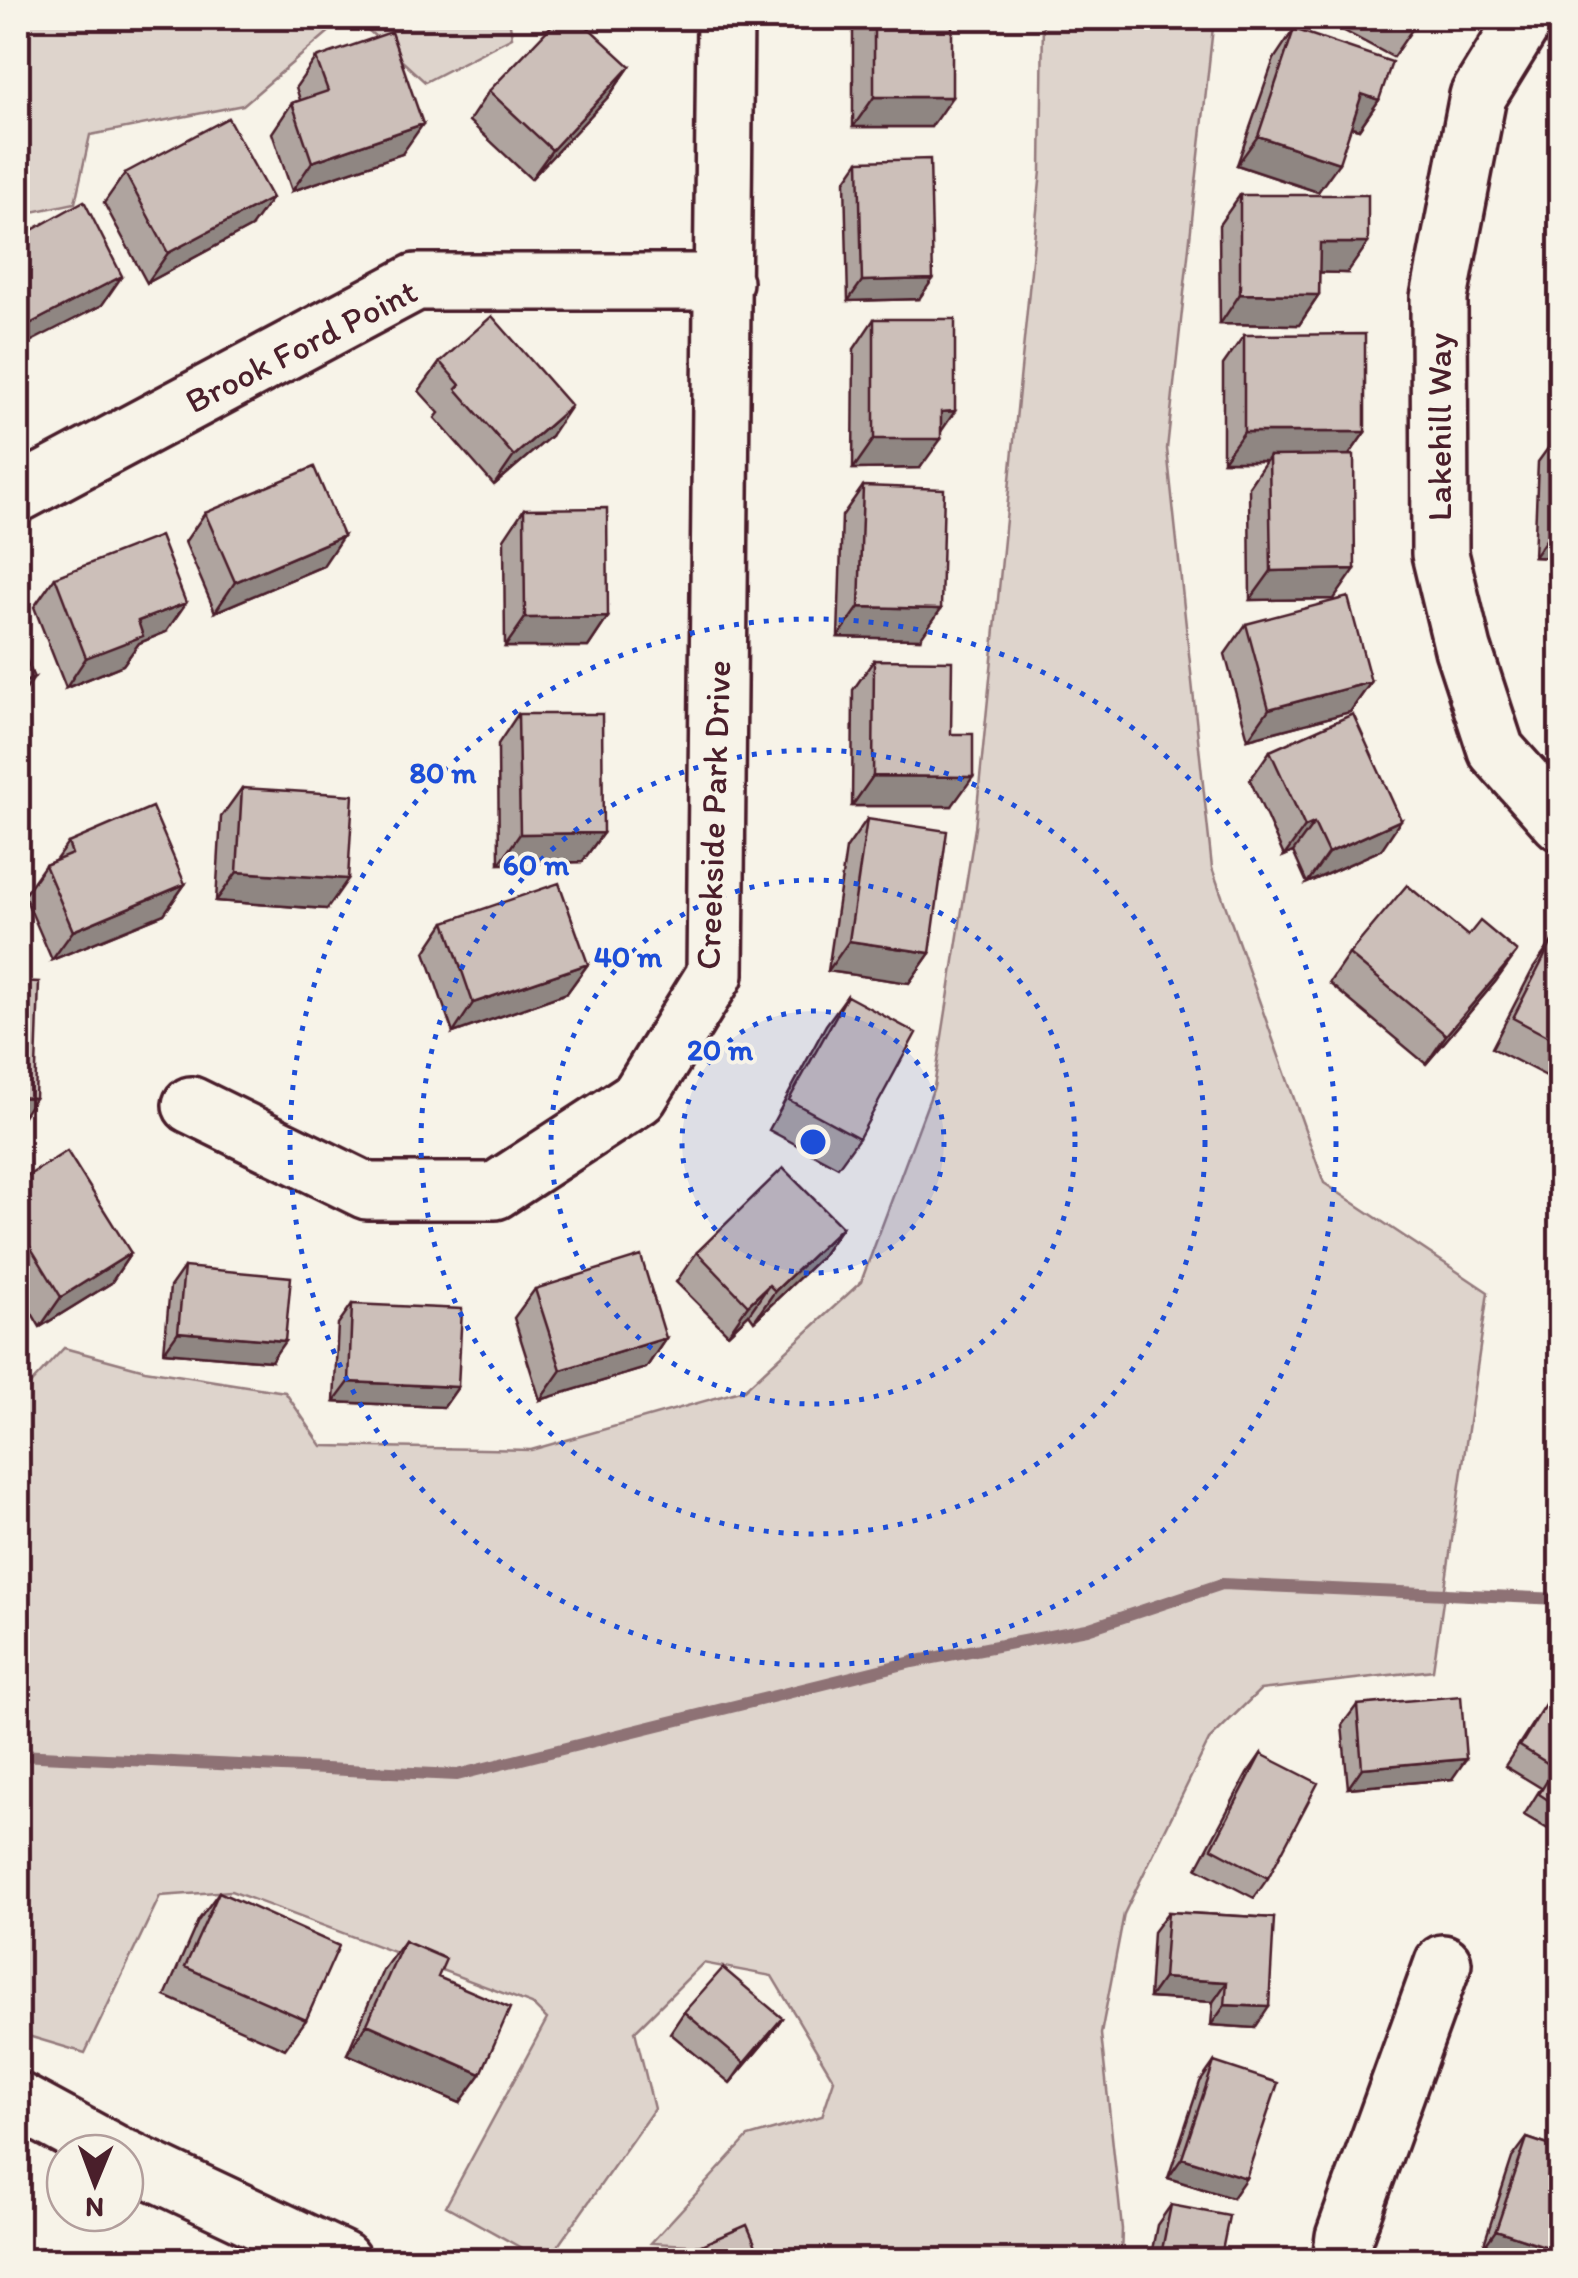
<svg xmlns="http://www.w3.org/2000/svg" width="1578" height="2278" viewBox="0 0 1578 2278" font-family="Itim,sans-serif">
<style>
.green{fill:#ded4cc;stroke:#947a7c;stroke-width:2.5}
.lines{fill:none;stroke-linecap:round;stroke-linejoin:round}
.stream{stroke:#8e7275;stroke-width:12}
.minor-casing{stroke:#4a1f2b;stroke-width:62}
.minor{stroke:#f7f3e8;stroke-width:55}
.wall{fill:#afa49f;stroke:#4a1f2b;stroke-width:2.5}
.shaded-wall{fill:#8f8682;stroke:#4a1f2b;stroke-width:2.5}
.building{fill:#ccbfb9;stroke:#4a1f2b;stroke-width:2.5}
.ring{fill:none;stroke:#1d4ed8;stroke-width:5;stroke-dasharray:5 10}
.labels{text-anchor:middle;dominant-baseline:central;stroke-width:8;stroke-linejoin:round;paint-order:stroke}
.street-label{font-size:35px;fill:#4a1f2b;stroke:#f7f3e8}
.centre{fill:#1d4ed8;stroke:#f7f3e8;stroke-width:5}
.ring-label{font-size:30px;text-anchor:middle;font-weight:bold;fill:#1d4ed8;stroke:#f7f3e8;stroke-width:8;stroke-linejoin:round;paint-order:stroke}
</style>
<rect width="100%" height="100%" fill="#f7f3e8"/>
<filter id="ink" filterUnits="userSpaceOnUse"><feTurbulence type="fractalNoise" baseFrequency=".01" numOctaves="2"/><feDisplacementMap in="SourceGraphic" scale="20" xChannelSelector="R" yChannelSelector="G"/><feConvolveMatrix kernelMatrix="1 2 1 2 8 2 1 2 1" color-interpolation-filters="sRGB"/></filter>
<g filter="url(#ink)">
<!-- green -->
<path class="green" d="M18,18H345L243,105L90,135L75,203L18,215Z
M355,18H509L512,37L425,82Z
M1043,18H1214L1167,449L1212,868L1324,1183L1488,1292L1433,1670L1260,1690L1209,1740L1124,1914L1101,2034L1122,2229L1121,2260H849L846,2253L651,2243L748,2137L822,2116L834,2080L772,1976L703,1963L635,2031L654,2109L548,2260H543L446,2206L547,2019L532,2004L231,1891L160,1896L85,2053L18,2033V1382L25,1390L64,1348L145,1370L285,1392L322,1446L531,1450L744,1390L861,1282L934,1087L975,828L1041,171Z"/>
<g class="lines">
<!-- stream -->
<path class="stream" d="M18,1755L457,1775L912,1662L1087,1629L1222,1584L1560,1599"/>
<defs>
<path id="minor" d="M1526,18L1478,96L1439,298L1440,554L1463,649L1496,750L1560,822
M18,494L416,282H724
M191,1105L367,1191H495L639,1097L715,974L725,18
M18,2101L114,2153
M125,2158L342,2260
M1341,2260L1344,2237L1443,1963"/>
</defs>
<!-- minor casing -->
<use href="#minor" class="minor-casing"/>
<!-- minor -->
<use href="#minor" class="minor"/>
</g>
<!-- wall -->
<path class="wall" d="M853,18H952L931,127H853Z
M1320,18H1420L1393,57Z
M1294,29L1379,100L1359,129L1351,127L1318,192L1237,165L1274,59Z
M316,58L402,154L292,191L272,133L292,103L300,100L296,87Z
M630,66L609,96L531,179L469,121L489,91Z
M859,161L919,299L848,301L845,181Z
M125,173L251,227L147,283L104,203Z
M1240,195L1347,273L1319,272V295L1299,325L1220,324L1219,225Z
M874,319L941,431L920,468L853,469L854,349Z
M1244,335L1365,432L1349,455L1334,599L1250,600L1249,486L1266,461H1223V365Z
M440,362L551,436L494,485L435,418L439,413L419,391Z
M1559,433L1560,558L1534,557L1538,462Z
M863,486L920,639L838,637L842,516Z
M524,509L608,617L588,647H505L504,539Z
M205,513L323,566L215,612L185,542Z
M55,577L166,632L139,643L123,665L66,688L34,607Z
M1246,624L1371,682L1350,712L1248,739L1225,654Z
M874,660L951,734L952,806H852L853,690Z
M518,714L603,833L582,862L499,864L498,744Z
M1270,751L1381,850L1307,883L1293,852L1284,856L1250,780Z
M242,788L327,909L216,901L221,817Z
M867,819L930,953L909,983L828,971L846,849Z
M68,843L185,884L164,914L52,960L24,895L45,865L55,861Z
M445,922L588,964L567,993L453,1033L425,952Z
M1468,936L1496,981L1426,1064L1329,983L1349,954Z
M1553,940L1560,944V1083L1492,1048L1533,969Z
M847,996L859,1138L838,1167L769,1130L826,1025Z
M18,1182L131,1253L111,1283L40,1327L18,1290Z
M842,1227L821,1257L754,1321L749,1314L728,1334L676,1282L697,1252Z
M184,1267L271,1361L164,1352L170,1287Z
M535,1289L666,1338L646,1368L540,1400L514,1318Z
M352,1304L458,1387L444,1407L334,1402L338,1324Z
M1554,1690L1560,1693V1836L1524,1815L1541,1788L1505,1766Z
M1357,1705L1452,1779L1348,1788L1342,1725Z
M1261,1754L1268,1878L1254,1898L1197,1868L1247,1774Z
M219,1892L306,2020L285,2049L165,1996L198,1921Z
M1168,1912L1274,1918L1255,2028L1211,2025L1213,2002L1149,1998L1153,1932Z
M404,1941L438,1977L460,2103L347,2054L383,1970Z
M684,2012L782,2018L768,2038L730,2083L670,2033Z
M1214,2062L1232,2198L1168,2178L1200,2082Z
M1527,2138L1560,2149V2260H1514L1482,2250L1512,2158Z
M1171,2205L1221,2256L1242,2260H1150L1157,2225Z"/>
<!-- shaded-wall -->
<path class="shaded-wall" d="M630,66L609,96L531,179L552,150Z
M1362,94L1379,100L1359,129L1341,124Z
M874,97H952L931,127H853Z
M423,124L402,154L292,191L312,162Z
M1258,136L1339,163L1318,192L1237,165Z
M272,198L251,227L147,283L168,253Z
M1320,243H1368L1347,273L1299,272Z
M122,276L102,305L18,348V330Z
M933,279L919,299L848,301L862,281Z
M1240,294L1319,295L1299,325L1220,324Z
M571,406L551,436L494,485L514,456Z
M955,411L936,439H941L920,468L853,469L874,439L941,412Z
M1244,432H1365L1345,461L1269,456L1266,461H1223Z
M1554,528H1560V558L1534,557Z
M343,536L323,566L215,612L235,582Z
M1355,569L1334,599L1250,600L1271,571Z
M186,603L166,632L139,643L123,665L66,688L86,658L138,621Z
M859,607L941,609L920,639L838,637Z
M608,617L588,647H505L525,618Z
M34,678L18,701V685Z
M1371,682L1350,712L1248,739L1269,709Z
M873,776L973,777L952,806H852Z
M1401,820L1381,850L1307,883L1328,853Z
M1314,823L1293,852L1284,856L1305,827Z
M603,833L582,862L499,864L520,834Z
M237,872L348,879L327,909L216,901Z
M185,884L164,914L52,960L73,931Z
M849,941L930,953L909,983L828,971Z
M1517,952L1496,981L1426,1064L1446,1035Z
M588,964L567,993L453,1033L473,1003Z
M18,1097L35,1098L18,1123Z
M842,1227L821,1257L754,1321L775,1291Z
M131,1253L111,1283L40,1327L61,1297Z
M769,1285L749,1314L728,1334L748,1305Z
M178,1332L285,1341L271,1361L164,1352Z
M666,1338L646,1368L540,1400L561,1370Z
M349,1382L458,1387L444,1407L334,1402Z
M1466,1759L1452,1779L1348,1788L1362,1768Z
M1163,1978L1227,1982L1213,2002L1149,1998Z
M1225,2005L1269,2007L1255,2028L1211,2025Z
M782,2018L768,2038L730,2083L744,2063Z
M367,2024L481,2074L460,2103L347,2054Z
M1560,2101V2116L1553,2113Z
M1182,2158L1246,2178L1232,2198L1168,2178Z
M1496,2230L1560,2251V2260H1514L1482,2250Z"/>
<!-- building -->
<path class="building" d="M559,18H578L630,66L552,150L489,91Z
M874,18H952V97H874Z
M1395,18H1420L1414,28Z
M1294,29L1392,62L1379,100L1362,94L1339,163L1258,136Z
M391,32L423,124L312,162L292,103L328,91L316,58Z
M228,118L272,198L168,253L125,173Z
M930,159L933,279L862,281L859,161Z
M1240,195H1368V243H1320L1319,295L1240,294Z
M84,201L122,276L18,330V238Z
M492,316L571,406L514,456L456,389L460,385L440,362Z
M874,319H955V411L941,412V439H874Z
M1365,334V432H1244V335Z
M1559,433H1560V528H1554Z
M1354,455L1355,569L1271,571L1269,456Z
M314,467L343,536L235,582L205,513Z
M863,486L944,489L941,609L859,607Z
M607,508L608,617L525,618L524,509Z
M160,536L186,603L138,621L143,636L86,658L55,577Z
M1348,597L1371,682L1269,709L1246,624Z
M18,639L34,678L18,685Z
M874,660L952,661L951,734H973V777L873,776Z
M518,714H602L603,833L520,834Z
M1353,714L1401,820L1328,853L1314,823L1305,827L1270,751Z
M242,788L353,795L348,879L237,872Z
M152,807L185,884L73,931L45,865L72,854L68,843Z
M867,819L947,831L930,953L849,941Z
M559,883L588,964L473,1003L445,922Z
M1407,885L1468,936L1480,921L1517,952L1446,1035L1349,954Z
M1553,940L1560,944V1043L1513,1018Z
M18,981L39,982L35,1098L18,1097Z
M847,996L916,1033L859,1138L789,1100Z
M67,1151L131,1253L61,1297L18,1227V1182Z
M783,1168L842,1227L775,1291L769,1285L748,1305L697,1252Z
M641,1256L666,1338L561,1370L535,1289Z
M184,1267L291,1277L285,1341L178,1332Z
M352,1304L462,1309L458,1387L349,1382Z
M1554,1690L1560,1693V1808L1539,1794L1555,1768L1520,1746Z
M1461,1696L1466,1759L1362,1768L1357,1705Z
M1261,1754L1318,1783L1268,1878L1212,1848Z
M219,1892L339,1946L306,2020L185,1967Z
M1168,1912L1274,1918L1269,2007L1225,2005L1227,1982L1163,1978Z
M404,1941L446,1959L438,1977L510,2008L481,2074L367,2024Z
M723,1968L782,2018L744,2063L684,2012Z
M1214,2062L1278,2083L1246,2178L1182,2158Z
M1527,2138L1560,2149V2251L1496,2230Z
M1171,2205L1229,2216L1221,2256L1242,2260H1160Z
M747,2225L762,2260H686L683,2253Z"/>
</g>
<!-- distance rings -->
<circle cx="813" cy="1142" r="131" fill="#1d4ed8" fill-opacity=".12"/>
<g class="ring">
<circle cx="813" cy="1142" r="131"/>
<circle cx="813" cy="1142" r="262"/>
<circle cx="813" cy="1142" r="392"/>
<circle cx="813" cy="1142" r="523"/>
</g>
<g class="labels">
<!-- street labels -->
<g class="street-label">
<text transform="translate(301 346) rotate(-27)">Brook Ford Point</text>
<text transform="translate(1439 427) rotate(-90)">Lakehill Way</text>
<text transform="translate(713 815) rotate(-88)">Creekside Park Drive</text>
</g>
</g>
<circle cx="813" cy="1142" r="15" class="centre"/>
<g class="ring-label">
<text x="443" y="783">80 m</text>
<text x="536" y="875">60 m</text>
<text x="628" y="967">40 m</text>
<text x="720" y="1060">20 m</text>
</g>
<!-- margin -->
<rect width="1578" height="2278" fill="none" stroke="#f7f3e8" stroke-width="60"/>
<rect x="30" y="30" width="1518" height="2218" fill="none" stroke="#4a1f2b" stroke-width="4" filter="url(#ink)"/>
<!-- north arrow -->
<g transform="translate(95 2183) rotate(181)"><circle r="48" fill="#f7f3e8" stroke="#b29e9c" stroke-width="2.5"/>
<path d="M0-8L18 38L0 25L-18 38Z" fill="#4a1f2b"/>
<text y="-15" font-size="28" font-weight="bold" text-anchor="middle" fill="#4a1f2b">N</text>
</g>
</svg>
